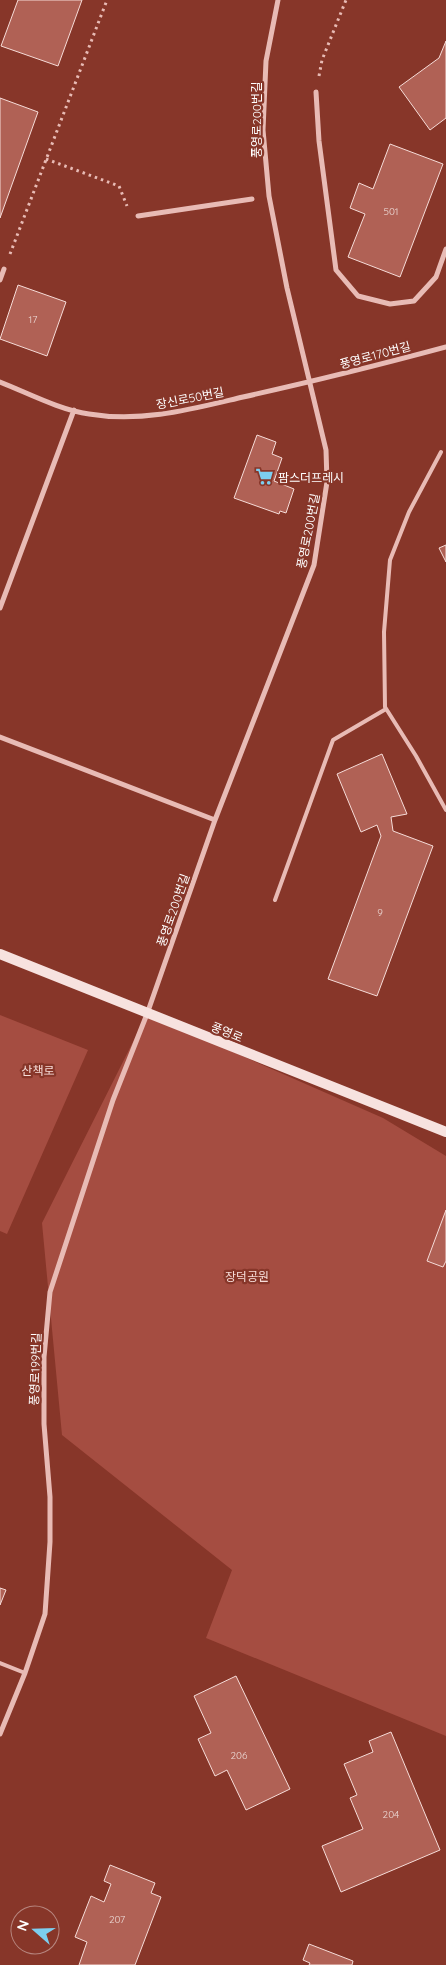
<svg xmlns="http://www.w3.org/2000/svg" width="446" height="1965" viewBox="0 0 446 1965" font-family="Quicksand,'Noto Sans KR',sans-serif">
<style>
.green{fill:#a54d41}
.building{fill:#b06155;stroke:#f6dcd8}
.lines{fill:none;stroke-linecap:round;stroke-linejoin:round}
.path{stroke:#e8bbb5;stroke-width:3;stroke-dasharray:2.5 4;stroke-linecap:butt}
.lane{stroke:#e8bbb5;stroke-width:4}
.street{stroke:#e8bbb5;stroke-width:5}
.secondary{stroke:#f7e2df;stroke-width:10}
.labels{text-anchor:middle;dominant-baseline:central;stroke-width:4.5;stroke-linejoin:round;paint-order:stroke}
.number-label{font-size:10px;fill:#ebd8d4}
.street-label{font-size:12px;fill:#fff;stroke:#873629}
.poi-label{font-size:12px;fill:#fff;stroke:#873629;text-anchor:start}
.park-label{font-size:12px;fill:#f6dcd8;stroke:#873629}
</style>
<rect width="100%" height="100%" fill="#873629"/>
<!-- green -->
<path class="green" d="M147,1014L383,1118L446,1156V1736L206,1638L232,1570L62,1435L42,1223Z
M0,1015L88,1050L7,1234L0,1231Z"/>
<!-- building -->
<path class="building" d="M18,0H82L58,66L1,46Z
M446,41V118L430,130L399,87L439,58Z
M0,98L38,112L0,218Z
M390,144L443,164L400,277L348,257L365,214L350,208L359,183L373,189Z
M18,285L66,302L47,356L0,339Z
M257,435L276,442L272,454L282,458L274,481L294,489L286,513L280,511L279,514L234,498Z
M446,545V562L439,548Z
M382,754L407,814L391,817L393,831L433,846L377,996L328,979L381,836L377,825L361,832L337,774Z
M446,1210V1261L443,1267L427,1261Z
M0,1588L6,1590L0,1605Z
M236,1676L290,1789L246,1810L227,1770L215,1776L198,1739L211,1733L194,1696Z
M391,1732L440,1850L341,1892L322,1846L363,1829L350,1798L357,1795L344,1764L373,1752L369,1741Z
M110,1865L155,1883L151,1893L161,1897L135,1965H79L87,1942L75,1937L91,1896L104,1902L111,1884L104,1881Z
M309,1944L353,1961L352,1965H309L310,1963L303,1960Z"/>
<g class="lines">
<!-- path -->
<path class="path" d="M319,76L322,60L346,0
M46,159L119,186L127,206
M10,254L107,0"/>
<!-- lane -->
<path class="lane" d="M441,452L409,512L390,560L384,632L385,707L416,756L446,810
M275,900L333,740L386,709
M0,1663L25,1673"/>
<!-- street -->
<path class="street" d="M316,92L319,141L336,270L358,296L390,304L414,301L436,277L446,249
M138,216L252,199
M0,280L4,269
M0,382C28,393 60,410 89,414C142,423 192,409 243,397C311,382 379,365 446,347
M0,608L74,410
M0,737L215,820
M0,1734L25,1673L45,1614L50,1542V1497L44,1424V1357L50,1292L113,1100L147,1014L215,820L314,565L327,482L326,450L287,288L269,196L263,130L266,61L278,0"/>
<!-- secondary -->
<path class="secondary" d="M0,954L446,1132"/>
</g>
<!-- icons -->
<defs>
<symbol id="supermarket-bare" viewBox="-9 -9 18 18"><path d="M-6-5.5h2.5l.6 2H6L4.5 2H-2.5L-4.4-4H-6ZM-1.5 3.2a1.3 1.3 0 1 0 .1 0ZM3 3.2a1.3 1.3 0 1 0 .1 0Z" fill="#7cceef" stroke="#873629" stroke-width="2.5" paint-order="stroke"/></symbol>
</defs>
<g fill-rule="evenodd">
<use href="#supermarket-bare" x="252" y="464" width="25" height="25"/>
</g>
<g class="labels">
<!-- number labels -->
<g class="number-label">
<text x="391" y="211">501</text>
<text x="33" y="319">17</text>
<text x="380" y="912">9</text>
<text x="239" y="1755">206</text>
<text x="391" y="1814">204</text>
<text x="117" y="1919">207</text>
</g>
<!-- street labels -->
<g class="street-label">
<text transform="translate(256 120) rotate(-90)">풍영로200번길</text>
<text transform="translate(375 355) rotate(-15)">풍영로170번길</text>
<text transform="translate(190 398) rotate(-11)">장신로50번길</text>
<text transform="translate(308 531) rotate(-79)">풍영로200번길</text>
<text transform="translate(173 910) rotate(-71)">풍영로200번길</text>
<text transform="translate(227 1032) rotate(22)">풍영로</text>
<text transform="translate(35 1369) rotate(-88)">풍영로199번길</text>
</g>
<!-- poi labels -->
<g class="poi-label">
<text x="278" y="477">팜스더프레시</text>
</g>
<!-- park labels -->
<g class="park-label">
<text x="38" y="1070">산책로</text>
<text x="247" y="1276">장덕공원</text>
</g>
</g>
<!-- north arrow -->
<g transform="translate(35 1930) rotate(290)"><circle r="24" fill="#873629" stroke="#b7867f"/>
<path d="M0-4L9 19L0 12L-9 19Z" fill="#7cceef"/>
<text y="-8" font-size="14" font-weight="bold" text-anchor="middle" fill="#ffffff">N</text>
</g>
</svg>
